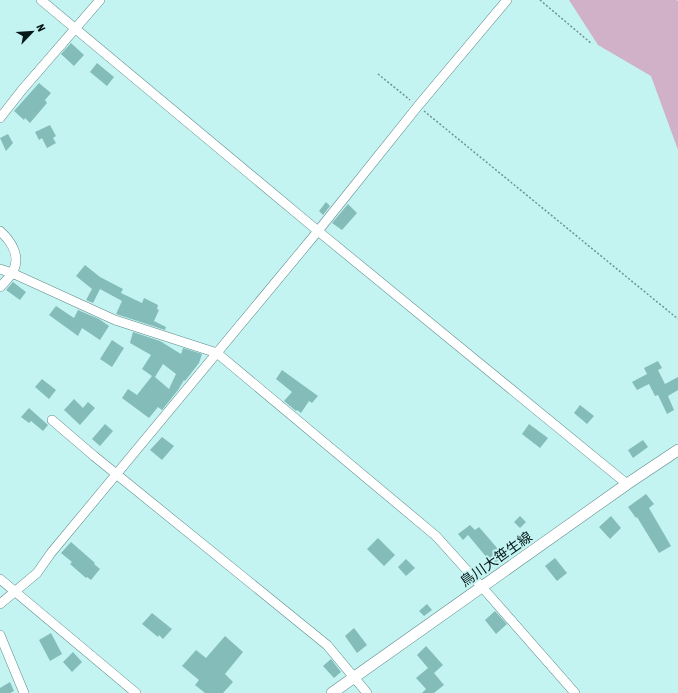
<svg xmlns="http://www.w3.org/2000/svg" width="678" height="693" viewBox="0 0 678 693" font-family="'Asap Condensed','Noto Sans JP',sans-serif">
<style>
.green{fill:#d1b1c8}
.building{fill:#83bcb9;fill-rule:evenodd}
.lines{fill:none;stroke-linecap:round;stroke-linejoin:round}
.minor-casing{stroke:#5c8987;stroke-width:10}
.tertiary-casing{stroke:#5c8987;stroke-width:12}
.path{stroke:#6f9291;stroke-width:1.5;stroke-dasharray:2 2;stroke-linecap:butt}
.minor{stroke:#fff;stroke-width:9}
.tertiary{stroke:#fff;stroke-width:11}
.labels{text-anchor:middle;dominant-baseline:central;stroke-width:4;stroke-linejoin:round;paint-order:stroke}
.street-label{font-size:14px;fill:#061818;stroke:#c4f4f2}
</style>
<rect width="100%" height="100%" fill="#c4f4f2"/>
<!-- green -->
<path class="green" d="M569,0H676L678,1V150L651,76L598,45Z"/>
<!-- building -->
<path class="building" d="M71,43L84,55L74,66L61,54Z
M97,63L114,77L107,86L90,72Z
M39,83L51,93L45,100L47,103L30,123L25,118L24,120L14,111Z
M50,125L56,136L53,138L56,143L47,148L42,138L39,140L35,132Z
M8,134L13,143L6,151L0,138Z
M326,202L330,206L323,215L319,211Z
M348,204L357,213L342,230L332,223Z
M85,265L100,277L123,289L121,293L142,303L144,298L158,305L157,309L159,310L154,321L166,327L165,330L116,314L122,301L100,289L93,303L86,300L92,289L76,276Z
M13,282L26,292L20,300L6,290Z
M56,306L74,318L78,310L99,319L109,326L100,340L82,328L78,336L49,315Z
M133,332L160,341L181,354L183,348L202,354L199,363L185,381L184,380L178,390L162,410L158,407L149,418L122,398L128,389L137,395L152,376L142,369L151,355L130,343ZM163,364L176,374L169,389L155,377Z
M112,340L124,348L112,367L100,359Z
M658,361L662,368L658,370L665,384L678,377V390L668,396L674,410L667,414L658,395L655,396L649,384L637,390L632,382L647,374L644,368Z
M282,370L318,396L312,403L309,401L301,413L297,410L296,411L284,401L292,392L276,379Z
M42,379L56,390L49,399L35,387Z
M74,399L83,408L88,402L95,408L80,425L64,410Z
M580,405L594,416L587,424L574,413Z
M29,408L48,425L43,431L31,421L29,423L21,417Z
M105,424L113,431L100,446L92,439Z
M529,424L548,438L540,448L522,434Z
M162,437L174,446L162,460L150,450Z
M643,440L648,447L633,458L628,450Z
M646,494L654,504L649,508L671,546L659,553L637,517L636,518L628,507Z
M520,516L526,522L520,528L514,522Z
M611,516L621,528L610,539L599,527Z
M470,525L475,530L479,527L504,556L493,565L468,535L463,540L458,534Z
M378,538L395,555L384,566L367,549Z
M71,542L95,563L94,564L100,569L91,580L87,577L86,578L70,564L72,562L61,553Z
M555,558L567,573L557,581L545,566Z
M406,559L415,568L406,576L398,567Z
M427,604L432,610L424,616L419,611Z
M495,611L507,624L496,634L485,620Z
M152,613L172,629L163,639L159,635L158,637L142,624Z
M354,628L367,645L357,653L345,636Z
M51,633L62,654L50,661L39,640Z
M225,636L243,652L225,674L233,682L223,693H205L195,685L199,680L182,666L196,650L206,658Z
M426,646L443,665L434,673L444,685L434,693H422L426,689L416,678L428,668L417,655Z
M73,652L82,662L72,672L63,662Z
M331,659L341,672L334,678L323,666Z
M10,682L14,691L10,693H0V688Z"/>
<g class="lines">
<defs>
<path id="minor" d="M41,0L318,231L627,484
M0,118L22,90L100,0
M0,231C11,241 22,257 12,273C9,278 4,283 0,287
M0,269L12,273L115,320L217,353L436,536L482,587L575,693
M52,420L94,456L327,645L367,693
M0,579L136,693
M0,604L37,573L51,553L318,231L418,106L507,0
M0,635L24,693"/>
<path id="tertiary" d="M332,693L627,484L678,450"/>
</defs>
<!-- minor casing -->
<use href="#minor" class="minor-casing"/>
<!-- tertiary casing -->
<use href="#tertiary" class="tertiary-casing"/>
<!-- path -->
<path class="path" d="M540,0L592,44
M378,74L410,100
M424,111L678,319"/>
<!-- minor -->
<use href="#minor" class="minor"/>
<!-- tertiary -->
<use href="#tertiary" class="tertiary"/>
</g>
<g class="labels">
<!-- street labels -->
<g class="street-label">
<text transform="translate(496 559) rotate(-35)">鳥川大笹生線</text>
</g>
</g>
<!-- north arrow -->
<g transform="translate(32 32) rotate(65)" stroke="#c4f4f2" stroke-width="3" paint-order="stroke">
<path d="M0-3L7 15L0 10L-7 15Z" fill="#061818"/>
<text y="-6" font-size="11" font-weight="bold" text-anchor="middle" fill="#061818">N</text>
</g>
</svg>
